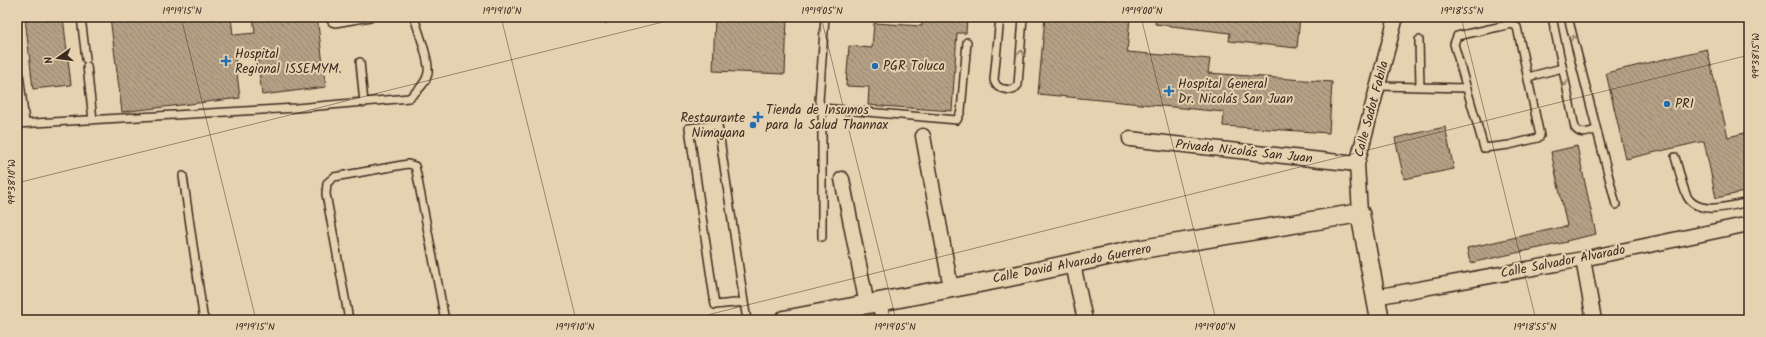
<svg xmlns="http://www.w3.org/2000/svg" width="1766" height="337" viewBox="0 0 1766 337" font-family="Kalam,sans-serif">
<style>
.building{fill:url(#building-back-hatch);stroke:#3b2a1e}
.lines{fill:none;stroke-linecap:round;stroke-linejoin:round}
.service-casing{stroke:#3b2a1e;stroke-width:10}
.minor-casing{stroke:#3b2a1e;stroke-width:17}
.tertiary-casing{stroke:#3b2a1e;stroke-width:21}
.service{stroke:#e6d1b0;stroke-width:7}
.minor{stroke:#e6d1b0;stroke-width:14}
.tertiary{stroke:#e6d1b0;stroke-width:18}
.oneway{stroke:#907e67}
.ticks{fill:none;stroke:#3b2a1e;stroke-width:1;stroke-opacity:0.45}
.poi-dot{fill:#1f6fb2;stroke:#e6d1b0;stroke-width:1.5}
.labels{text-anchor:middle;dominant-baseline:central;stroke-width:4;stroke-linejoin:round;paint-order:stroke}
.poi-label{font-size:13px;fill:#3b2a1e;stroke:#e6d1b0;text-anchor:start}
.street-label{font-size:13px;fill:#3b2a1e;stroke:#e6d1b0}
.neatline{fill:none;stroke:#3b2a1e;stroke-width:1.5}
.ticks-label{font-size:10px;text-anchor:middle;fill:#3b2a1e}
</style>
<defs>
<pattern id="building-back-hatch" width="6" height="6" patternUnits="userSpaceOnUse"><rect width="6" height="6" fill="#b4a085"/><path d="M-1 5l2 2M0 0l6 6M5-1l2 2" fill="none" stroke="#94836c"/></pattern>
</defs>
<rect width="100%" height="100%" fill="#e6d1b0"/>
<filter id="ink" filterUnits="userSpaceOnUse"><feTurbulence type="fractalNoise" baseFrequency=".025" numOctaves="2"/><feDisplacementMap in="SourceGraphic" scale="8" xChannelSelector="R" yChannelSelector="G"/><feConvolveMatrix kernelMatrix="1 2 1 2 8 2 1 2 1" color-interpolation-filters="sRGB"/></filter>
<g filter="url(#ink)">
<!-- building -->
<path class="building" d="M25,17H63L71,85L33,89Z
M110,17H231L233,35L255,33L253,17H317L326,87L262,95L257,55L235,57L240,98L122,112Z
M715,17H787L785,74L713,71Z
M922,17H967L966,33H957L952,111L868,105L869,87L846,86L849,46L872,48L874,23L922,26Z
M1045,17H1130L1127,52L1210,59L1208,73L1332,82L1329,133L1223,126L1224,112L1038,94Z
M1156,17H1300L1297,48L1229,41L1230,33L1155,24Z
M1707,49L1728,137L1749,132V191L1716,198L1704,141L1626,159L1606,73Z
M1445,127L1454,169L1404,179L1395,138Z
M1577,146L1596,234L1566,241L1567,242L1470,263L1467,248L1567,226L1551,152Z"/>
<g class="lines">
<defs>
<path id="service" d="M81,17L86,59
M329,17L332,22L335,23L370,17
M585,17L604,19
M825,17L819,101L822,108L957,120L961,111L967,42
M1000,17L994,80C997,90 1004,89 1013,90L1018,85L1023,17
M1552,17L1575,128C1581,136 1587,132 1596,130
M1568,17L1616,205
M1512,24L1517,27L1540,136L1538,138L1509,145L1484,148L1454,44L1457,36Z
M1419,40L1420,87
M17,56L25,123
M360,62L364,103
M87,66L93,120
M1528,77L1562,68
M1378,86L1466,88
M822,108V237
M17,124L296,108L409,98C417,91 426,84 428,73C430,61 418,30 414,17
M1675,157C1679,169 1681,182 1686,194C1695,217 1731,206 1749,202
M183,176L203,315L205,320
M744,302L715,305L689,128L718,125L744,302L747,320
M349,320L326,194L327,183L334,177L408,164L415,166L417,175L444,315L442,320"/>
<path id="minor" d="M923,136L951,288
M1130,139L1357,164
M842,179L867,305
M1360,213L1357,164L1396,17
M1583,259L1594,320
M1073,264L1085,320
M1375,297L1583,259L1749,224
M879,302L883,320"/>
<path id="tertiary" d="M784,320L1005,278L1130,251L1360,213L1380,320"/>
</defs>
<!-- service casing -->
<use href="#service" class="service-casing"/>
<!-- minor casing -->
<use href="#minor" class="minor-casing"/>
<!-- tertiary casing -->
<use href="#tertiary" class="tertiary-casing"/>
<!-- service -->
<use href="#service" class="service"/>
<!-- minor -->
<use href="#minor" class="minor"/>
<!-- tertiary -->
<use href="#tertiary" class="tertiary"/>
</g>
<!-- one-way arrows -->
<defs><path id="oneway-chevron" d="M-2-3.5L2.5 0L-2 3.5" fill="none" stroke-width="1.6" stroke-linecap="round" stroke-linejoin="round"/></defs>
<g class="oneway">
<use href="#oneway-chevron" transform="translate(1574 38) rotate(-104)"/>
<use href="#oneway-chevron" transform="translate(1021 53) rotate(-86)"/>
<use href="#oneway-chevron" transform="translate(1565 83) rotate(77)"/>
</g>
</g>
<!-- ticks -->
<path class="ticks" d="M181,17L256,320M501,17L576,320M821,17L896,320M1141,17L1216,320M1461,17L1536,320M17,183L683,17M687,320L1749,55"/>
<!-- markers -->
<g class="poi-dot">
<path d="M224 55h4v4h4v4h-4v4h-4v-4h-4v-4h4z"/>
<circle cx="875" cy="66" r="4"/>
<path d="M1167 85h4v4h4v4h-4v4h-4v-4h-4v-4h4z"/>
<circle cx="1667" cy="104" r="4"/>
<path d="M756 111h4v4h4v4h-4v4h-4v-4h-4v-4h4z"/>
<circle cx="753" cy="125" r="4"/>
</g>
<g class="labels">
<!-- poi labels -->
<g class="poi-label">
<text x="235" y="54">Hospital<tspan x="235" dy="15">Regional ISSEMYM.</tspan></text>
<text x="883" y="66">PGR Toluca</text>
<text x="1178" y="84">Hospital General<tspan x="1178" dy="15">Dr. Nicolás San Juan</tspan></text>
<text x="1675" y="104">PRI</text>
<text x="766" y="110">Tienda de Insumos<tspan x="766" dy="15">para la Salud Thannax</tspan></text>
<text x="745" y="118" text-anchor="end">Restaurante<tspan x="745" dy="15">Nimayana</tspan></text>
</g>
<!-- street labels -->
<g class="street-label">
<text transform="translate(1372 109) rotate(-75)">Calle Sadot Fabila</text>
<text transform="translate(1244 152) rotate(6)">Privada Nicolás San Juan</text>
<text transform="translate(1563 262) rotate(-11)">Calle Salvador Alvarado</text>
<text transform="translate(1072 264) rotate(-11)">Calle David Alvarado Guerrero</text>
</g>
</g>
<!-- margin -->
<rect width="1766" height="337" fill="none" stroke="#e6d1b0" stroke-width="44"/>
<!-- north arrow -->
<g transform="translate(58 58) rotate(256)" stroke="#e6d1b0" stroke-width="3" paint-order="stroke">
<path d="M0-3L7 15L0 10L-7 15Z" fill="#3b2a1e"/>
<text y="-6" font-size="11" font-weight="bold" text-anchor="middle" fill="#3b2a1e">N</text>
</g>
<rect x="22" y="22" width="1722" height="293" class="neatline"/>
<g class="ticks-label">
<text x="182" y="14">19°19'15"N</text>
<text x="502" y="14">19°19'10"N</text>
<text x="822" y="14">19°19'05"N</text>
<text x="1142" y="14">19°19'00"N</text>
<text x="1462" y="14">19°18'55"N</text>
<text transform="translate(1755 56) rotate(-90)" y="4">99°38'15"W</text>
<text transform="translate(11 182) rotate(-90)" y="4">99°38'10"W</text>
<text x="255" y="330">19°19'15"N</text>
<text x="575" y="330">19°19'10"N</text>
<text x="895" y="330">19°19'05"N</text>
<text x="1215" y="330">19°19'00"N</text>
<text x="1535" y="330">19°18'55"N</text>
</g>
</svg>
